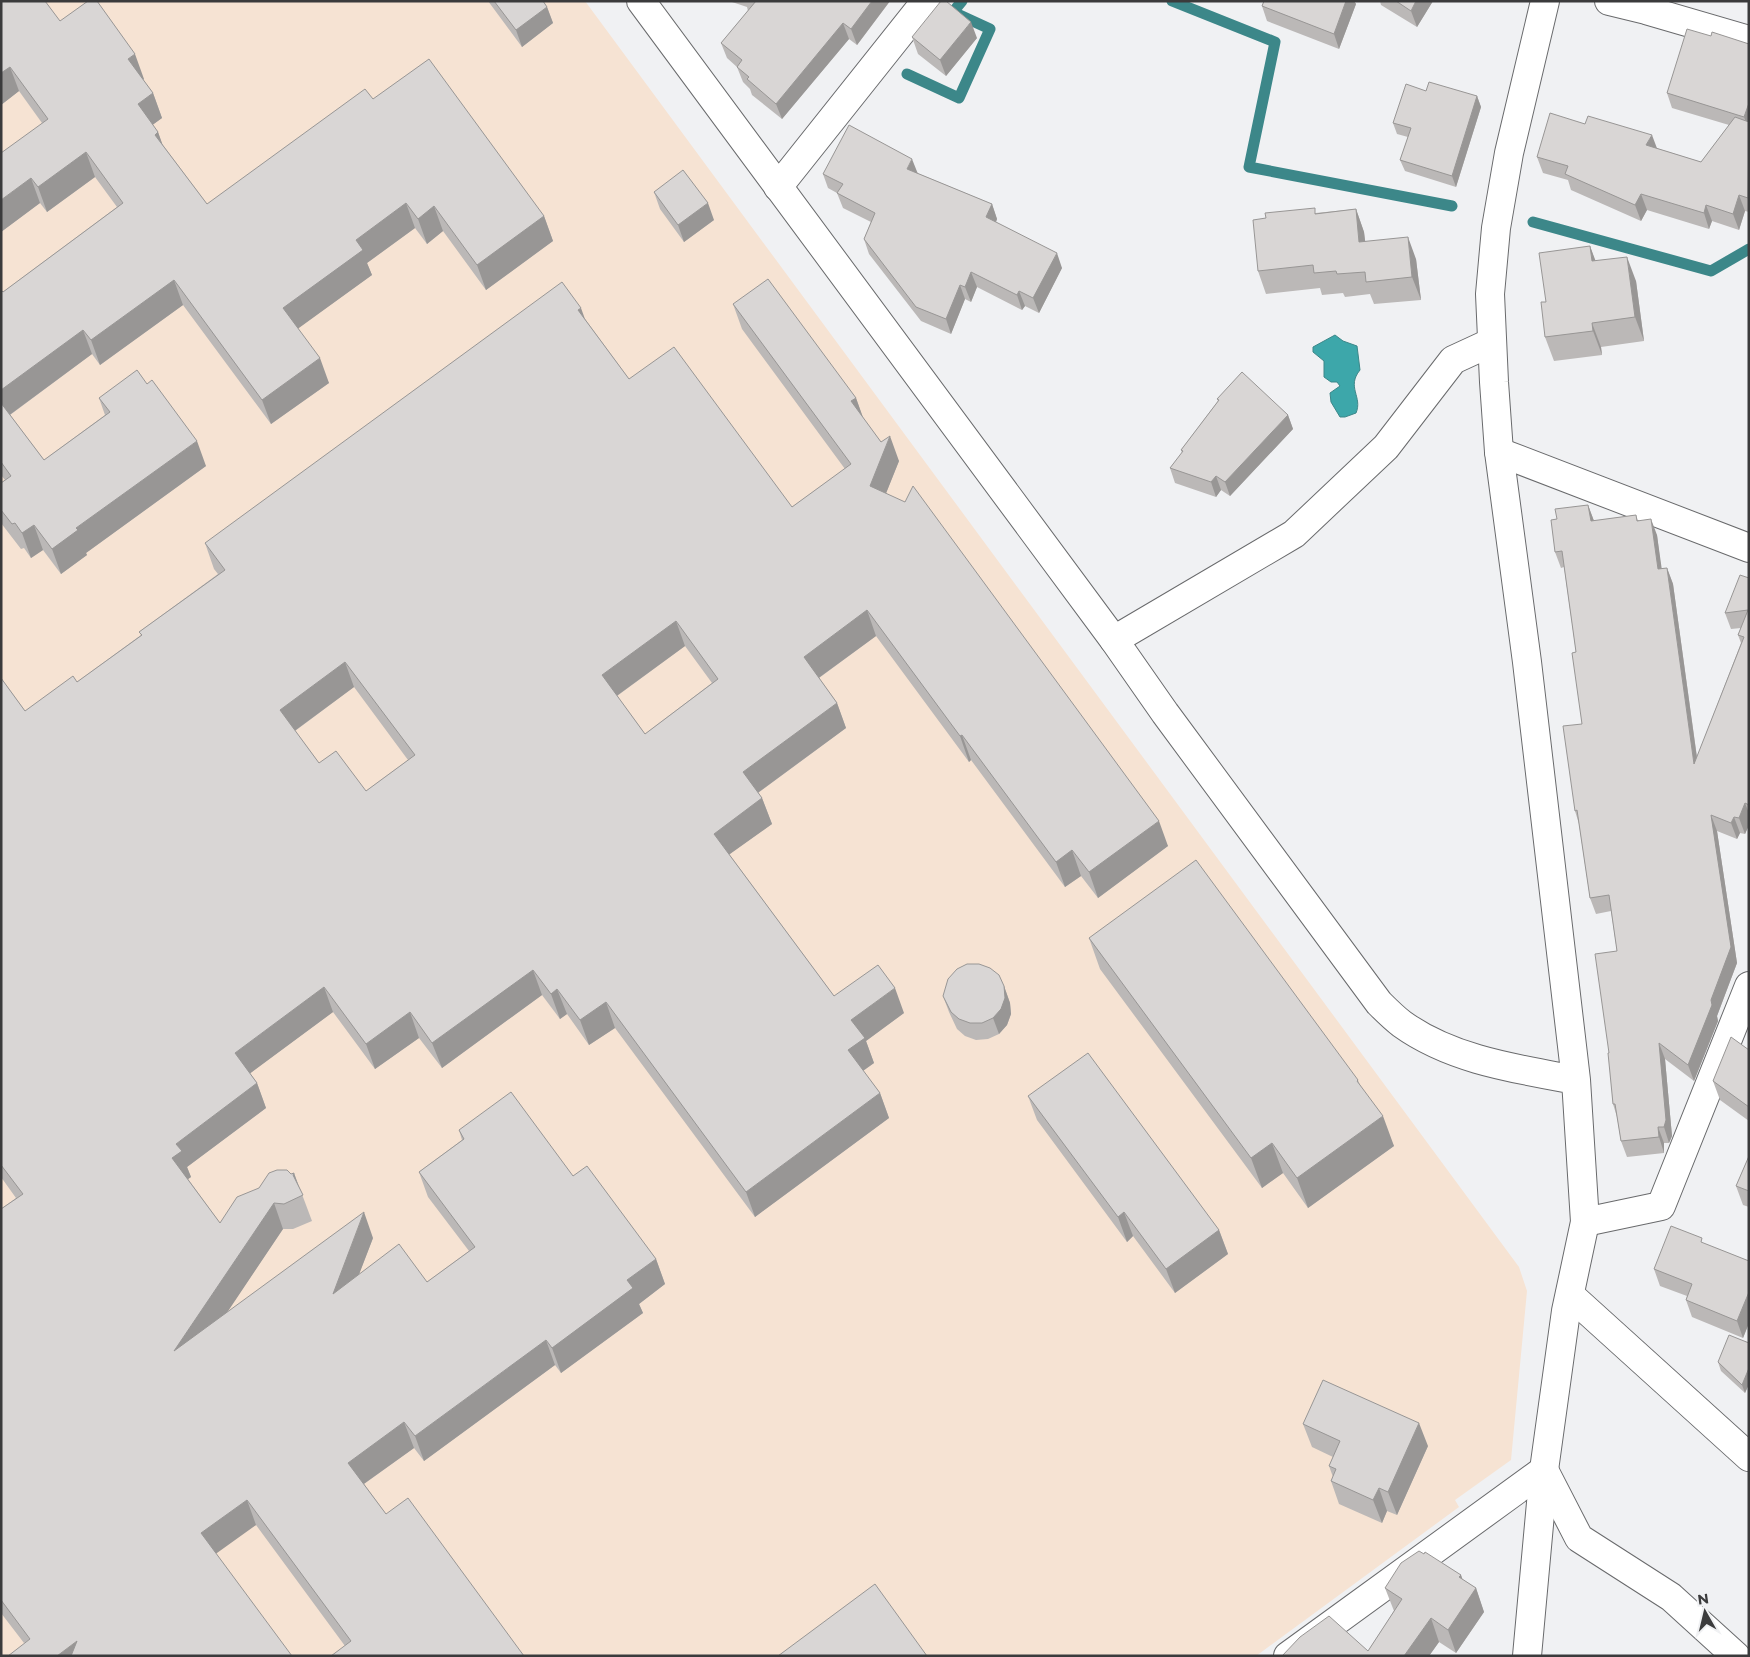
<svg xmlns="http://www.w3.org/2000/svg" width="1750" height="1657" viewBox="0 0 1750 1657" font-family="Montserrat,sans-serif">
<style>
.industrial{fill:#f6e3d3}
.water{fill:#3da7aa;stroke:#3c8789}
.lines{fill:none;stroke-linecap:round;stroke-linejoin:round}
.stream{stroke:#3c8789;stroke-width:11}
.minor-casing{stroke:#696a6c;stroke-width:30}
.tertiary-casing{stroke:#696a6c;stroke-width:30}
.minor{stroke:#fff;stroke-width:28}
.tertiary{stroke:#fff;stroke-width:28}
.wall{fill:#bbb8b7;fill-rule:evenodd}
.shaded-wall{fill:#989695}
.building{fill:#d9d6d5;stroke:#989695;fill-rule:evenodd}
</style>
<rect width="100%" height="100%" fill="#f0f1f3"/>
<!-- industrial -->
<path class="industrial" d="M1,1H585L1519,1267L1527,1291L1511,1460L1455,1500L1459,1507L1256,1656H1Z"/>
<!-- water -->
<path class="water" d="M1335,335L1343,341L1357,346L1360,370C1346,387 1363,397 1356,413L1345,417H1340L1331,402L1330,393L1340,386L1337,382H1331L1324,377V361L1313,352V347Z"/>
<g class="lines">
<!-- stream -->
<path class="stream" d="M1172,1L1275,42L1249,167L1452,206
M907,74L959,98L990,29L953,12L962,1
M1533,222L1711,271L1749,249"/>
<defs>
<path id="minor" d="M1609,1L1646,10L1749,40
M778,187L926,1
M1499,452L1749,548
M1114,640L1294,534L1386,447L1453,360L1492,342
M1585,1222L1661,1206L1749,986
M1570,1295L1749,1457
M1288,1656L1544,1470L1579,1538L1671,1597L1736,1656"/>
<path id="tertiary" d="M641,1L1114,640L1165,713L1379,1003C1386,1010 1394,1018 1402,1024C1452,1060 1517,1069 1576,1080
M1527,1656L1544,1470L1566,1311L1585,1222L1576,1080L1527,662L1499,452L1494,382L1490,294L1496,228L1509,153L1545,1"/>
</defs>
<!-- minor casing -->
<use href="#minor" class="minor-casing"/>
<!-- tertiary casing -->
<use href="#tertiary" class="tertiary-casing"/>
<!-- minor -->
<use href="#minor" class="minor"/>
<!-- tertiary -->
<use href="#tertiary" class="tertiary"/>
</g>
<!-- wall -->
<path class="wall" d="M1,1L60,21L144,79L143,80L153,93L162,118L152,125L158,132L162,144L207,204L373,99L544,216L553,241L486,290L443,231L427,244L415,228L367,263L372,275L298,328L329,383L271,424L183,305L100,365L92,354L10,415L44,460L105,415L99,398L206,466L86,553L87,555L61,574L43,550L31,558L24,548L21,549L1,523V483L5,480L1,475V290L3,292L117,207L95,177L47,212L40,203L1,232L42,123L19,91L1,105Z
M488,1H543L547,7L553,23L522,47Z
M729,1H890L857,45L849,39L782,119L752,95L750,89L743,82L737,67L727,58L721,43L748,11L747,7Z
M1264,1H1354L1356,4L1339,49L1267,21L1262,6Z
M1380,1H1433L1417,27L1381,5Z
M1711,36L1749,44V212L1745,211L1739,230L1712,221L1709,229L1647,210L1641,221L1571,190L1568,180L1543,173L1537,157L1656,148L1701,162L1729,125L1672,108L1667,93Z
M912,37L977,38L946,76L918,54Z
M1426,91L1477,96L1481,107L1456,187L1405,171L1400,160L1408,137L1397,134L1393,123Z
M917,173L992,204L997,219L996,222L1062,268L1039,313L1025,306L1022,310L977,287L971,302L965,299L951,334L921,321L869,254L864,239L871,222L843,208L837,193L828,188L823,174Z
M654,192L714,220L684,242L660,209Z
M1356,209L1364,232L1365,241L1416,259L1421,300L1374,304L1370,294L1345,297L1343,293L1322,295L1320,288L1266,294L1258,271L1266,218Z
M1590,246L1595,261L1636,281L1644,341L1601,347L1602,355L1554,361L1545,337L1546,302Z
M733,304L856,398L863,418L881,442L899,461L886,493L1168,846L1098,898L1081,876L1065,887L971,760L969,762L876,636L819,678L837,703L846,728L758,793L762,798L772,824L729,854L834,996L904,1013L866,1041L874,1063L863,1071L880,1093L889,1118L755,1217L615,1028L589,1045L567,1014L560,1019L542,995L442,1068L419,1038L375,1069L333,1012L250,1073L257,1083L266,1108L187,1167L191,1177L188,1179L220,1223L294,1173L312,1221L293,1229H283L226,1313L373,1238L359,1274L427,1282L469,1251L428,1197L419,1172L462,1140L459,1130L573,1176L656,1259L665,1284L639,1304L643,1313L561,1373L555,1365L424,1461L414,1448L364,1484L386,1514L524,1656L345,1646L256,1525L24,1643L1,1613V1209L16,1198L1,1177V678L25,711L77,682L141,635L139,632L218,574L214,569L205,543L585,319L629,379L792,507L845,469L742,329ZM685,646L712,683L645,734L617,696ZM354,687L408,760L366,791L319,763L295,731Z
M1217,399L1288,415L1293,429L1230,496L1221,490L1216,497L1175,483L1170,468L1182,453L1181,450L1218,401Z
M1588,505L1594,521L1636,515L1638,521L1657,535L1661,568H1667L1673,584L1697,757L1741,643L1738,635L1741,628L1731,629L1725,613L1749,578V825L1745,834L1740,833L1737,839L1717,831L1737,963L1717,1016L1718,1021L1694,1081L1665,1059L1672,1136L1669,1143H1664V1153L1627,1157L1621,1141L1617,1117L1613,1104L1609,1053L1617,951L1611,911L1596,914L1590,898L1579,824L1575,811L1582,724L1576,652L1564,567L1561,568L1555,552L1557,519Z
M1089,938L1358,1080L1360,1085L1394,1146L1308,1208L1283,1173L1262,1188L1100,969Z
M1004,986L1010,1003L1011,1014L1007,1025L999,1034L988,1039L976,1040L965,1036L957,1029L949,1012L943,996Z
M1749,1050V1121L1720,1100L1713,1081Z
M1028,1096L1219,1230L1228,1254L1175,1293L1133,1236L1127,1242L1037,1120Z
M1749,1156V1207L1743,1205L1736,1186Z
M1704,1244L1749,1261V1323L1743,1338L1692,1317L1686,1300L1687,1296L1660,1286L1654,1269Z
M1749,1343V1384L1745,1393L1721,1371L1718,1362Z
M1303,1424L1428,1446L1397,1515L1387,1511L1382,1523L1339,1504L1331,1481L1333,1477L1329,1466L1333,1457L1312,1447Z
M1424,1554L1461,1575L1462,1579L1476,1588L1484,1612L1456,1653L1439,1642L1429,1656H1282L1368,1651L1394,1611L1385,1588Z"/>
<!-- shaded-wall -->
<path class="shaded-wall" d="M872,1H890L857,45L851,29Z
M1346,1H1354L1356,4L1339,49L1334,34Z
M1416,1H1433L1417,27L1411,11Z
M547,7L553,23L522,47L516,30Z
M971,22L977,38L946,76L940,60Z
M843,23L849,39L782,119L776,104Z
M135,54L144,79L137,84L128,59Z
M10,67L19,91L1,105V73Z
M153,93L162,118L147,129L138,104Z
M1477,96L1481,107L1456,187L1452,176Z
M1749,103V129L1744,117Z
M158,132L167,157L155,135Z
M1652,135L1658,151L1646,145Z
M86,152L95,177L47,212L38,187Z
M912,159L918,174L907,169Z
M31,178L40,203L1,232V200Z
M1641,194L1647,210L1641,221L1635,205Z
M1739,195L1745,211L1739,230L1733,214Z
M406,203L415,228L367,263L372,275L292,333L283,308L356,240Z
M708,203L714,220L684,242L678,225Z
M992,204L997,219L992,232L986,217Z
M1706,205L1712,221L1709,229L1704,213Z
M434,206L443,231L427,244L418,219Z
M1356,209L1364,232L1368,264L1359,242Z
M544,216L553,241L486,290L477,265Z
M1408,237L1416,259L1421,300L1412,277Z
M1590,246L1599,270L1592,261Z
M1057,253L1062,268L1039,313L1033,298Z
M1627,257L1636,281L1644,341L1635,317Z
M971,272L977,287L971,302L965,287Z
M174,280L183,305L100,365L91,340Z
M960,285L965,299L951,334L946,319Z
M1019,291L1025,306L1022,310L1017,295Z
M581,308L590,333L578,310Z
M1592,323L1601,347L1602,355L1593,331Z
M83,330L92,354L4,419L1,412V390Z
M320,358L329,383L271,424L262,400Z
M856,398L865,423L851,401Z
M1288,415L1293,429L1230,496L1225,482Z
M890,436L899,461L879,511L870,486Z
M197,441L206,466L86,553L87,555L61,574L52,549L76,528Z
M1216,476L1221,490L1216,497L1211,482Z
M1588,505L1594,521H1591Z
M1651,519L1657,535L1664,585L1658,569Z
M34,525L43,550L31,558L22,533Z
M1667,568L1673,584L1700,780L1694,764Z
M867,610L876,636L813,682L804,657Z
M676,621L685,646L611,700L602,675Z
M345,662L354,687L289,735L280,710Z
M837,703L846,728L752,797L743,772Z
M962,735L971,760L969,762L960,736Z
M762,798L772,824L723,859L714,834Z
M1745,803L1749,813V825L1745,834L1739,818Z
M1711,815L1717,831L1737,963L1717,1016L1718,1021L1694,1081L1688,1065L1711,1000Z
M1734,817L1740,833L1737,839L1731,823Z
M1159,821L1168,846L1098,898L1089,872Z
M1072,850L1081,876L1065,887L1056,862Z
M533,970L542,995L442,1068L432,1043Z
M1004,986L1010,1003L1011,1014L1007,1025L999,1034L993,1018Z
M324,987L333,1012L244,1078L235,1053Z
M895,988L904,1013L866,1041L874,1063L857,1075L848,1050L851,1020Z
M557,989L567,1014L560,1019L551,994Z
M606,1002L615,1028L589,1045L580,1020Z
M410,1012L419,1038L375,1069L366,1044Z
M1659,1043L1665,1059L1672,1136L1669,1143L1664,1127Z
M257,1083L266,1108L187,1167L191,1177L181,1184L172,1158L176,1144Z
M880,1093L889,1118L755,1217L746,1192Z
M1383,1116L1394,1146L1308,1208L1297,1178Z
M1658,1127L1664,1143V1153L1659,1137Z
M1272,1143L1283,1173L1262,1188L1251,1158Z
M294,1173L302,1196L293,1175Z
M274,1203L283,1229L184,1377L174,1351Z
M364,1212L373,1238L342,1319L333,1294Z
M1124,1212L1133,1236L1127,1242L1118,1217Z
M1219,1230L1228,1254L1175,1293L1166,1269Z
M656,1259L665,1284L639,1304L643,1313L561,1373L552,1348L627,1280Z
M1749,1292V1323L1743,1338L1737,1321Z
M546,1340L555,1365L424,1461L415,1436Z
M1749,1368V1384L1745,1393L1742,1385Z
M404,1422L414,1448L358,1488L348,1463Z
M1419,1423L1428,1446L1397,1515L1388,1492Z
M1379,1488L1387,1511L1382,1523L1373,1500Z
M247,1500L256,1525L210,1558L201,1533Z
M1461,1575L1469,1598L1476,1588L1484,1612L1456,1653L1448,1630L1459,1577Z
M1431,1618L1439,1642L1429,1656H1404Z
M77,1641L83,1656H57Z"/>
<!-- building -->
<path class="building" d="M1,1H45L60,21L88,1H97L135,54L128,59L153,93L138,104L158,132L155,135L207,204L365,89L373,99L429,59L544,216L477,265L434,206L418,219L406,203L356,240L363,250L283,308L320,358L262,400L174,280L91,340L83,330L1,390V290L3,292L123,203L86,152L38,187L31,178L1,200V153L48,119L10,67L1,73Z
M494,1H543L547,7L516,30Z
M756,1H872L851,29L843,23L776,104L747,79L749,77L737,67L742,60L721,43Z
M941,1H946L971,22L940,60L912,37Z
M1264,1H1346L1334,34L1262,6Z
M1396,1H1416L1411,11Z
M1687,29L1711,36L1712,32L1749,44V103L1744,117L1667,93Z
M1429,82L1477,96L1452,176L1400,160L1411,128L1393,123L1406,84L1426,91Z
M1550,113L1585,124L1588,116L1652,135L1646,145L1701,162L1735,117L1749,122L1748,198L1739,195L1733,214L1706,205L1704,213L1641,194L1635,205L1565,174L1568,166L1537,157Z
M849,125L912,159L907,169L992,204L986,217L1057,253L1033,298L1019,291L1017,295L971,272L965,287L960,285L946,319L916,307L864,239L875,213L837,193L843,184L823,174Z
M683,170L708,203L678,225L654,192Z
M1315,208V214L1356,209L1359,242L1408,237L1412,277L1366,282L1365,272L1337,274L1336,271L1314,273L1313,265L1258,271L1253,220L1266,218L1265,213Z
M1590,246L1592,261L1627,257L1635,317L1592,323L1593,331L1545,337L1541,302H1546L1539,253Z
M768,279L856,398L851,401L881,442L890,436L870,486L905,502L913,486L1159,821L1089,872L1072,850L1056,862L962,735L960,736L867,610L804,657L837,703L743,772L762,798L714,834L834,996L878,965L895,988L851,1020L865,1038L848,1050L880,1093L746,1192L606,1002L580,1020L557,989L551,994L533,970L432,1043L410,1012L366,1044L324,987L235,1053L257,1083L176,1144L182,1151L172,1158L220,1223L237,1197L259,1188L269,1173L277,1170H287L291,1174L294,1173L293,1175L303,1195L284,1204L274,1203L174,1351L364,1212L333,1294L399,1244L427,1282L475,1247L419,1172L464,1139L459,1130L511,1092L573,1176L587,1166L656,1259L627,1280L633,1288L552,1348L546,1340L415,1436L404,1422L348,1463L386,1514L408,1498L524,1656H331L351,1641L247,1500L201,1533L292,1656H71L77,1641L57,1656H8L30,1639L1,1600V1209L23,1194L1,1165V678L25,711L73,676L77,682L142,635L139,632L225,570L205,543L562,282L581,308L578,310L629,379L674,347L792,507L851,464L733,304ZM676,621L718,679L645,734L602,675ZM345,662L415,755L366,791L336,751L319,763L280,710Z
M137,370L147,384L152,380L197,441L76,528L78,530L52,549L34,525L22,533L15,523L12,524L1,510V483L11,476L1,462V403L44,460L110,412L99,398Z
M1242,372L1288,415L1225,482L1216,476L1211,482L1170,468L1183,451L1181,450L1219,400L1217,399Z
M1588,505L1591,521L1636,515L1637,521L1651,519L1658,569L1667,568L1694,764L1744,637L1738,635L1748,610L1725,613L1740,575L1749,578V805L1745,803L1739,818L1734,817L1731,823L1711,815L1731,947L1711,1000L1712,1005L1688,1065L1659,1043L1666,1120L1664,1127H1658L1659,1137L1621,1141L1615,1104H1613L1608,1053H1609L1595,954L1617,951L1609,895L1590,898L1577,810L1575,811L1563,726L1582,724L1572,653L1576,652L1562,551L1555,552L1551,520L1557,519L1555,509Z
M1196,860L1358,1080L1357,1081L1383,1116L1297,1178L1272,1143L1251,1158L1089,938Z
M967,964H979L990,968L999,975L1004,986L1005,998L1001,1009L993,1018L982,1023H970L959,1019L951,1012L943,996L948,979L957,969Z
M1731,1037L1749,1050V1107L1713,1081Z
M1088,1053L1219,1230L1166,1269L1124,1212L1118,1217L1028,1096Z
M1749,1156V1191L1736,1186Z
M1671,1226L1702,1238L1701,1242L1749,1261V1292L1737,1321L1686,1300L1692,1284L1654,1269Z
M1729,1335L1749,1343V1368L1742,1385L1718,1362Z
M1323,1380L1419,1423L1388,1492L1379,1488L1373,1500L1331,1481L1336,1469L1329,1466L1340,1441L1303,1424Z
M1419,1551L1424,1554L1425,1552L1461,1575L1459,1577L1476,1588L1448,1630L1431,1618L1404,1656H1282L1300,1637L1329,1616L1368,1651L1402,1599L1385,1588L1401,1563Z
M875,1584L927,1656H778Z"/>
<!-- border -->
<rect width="1750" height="1657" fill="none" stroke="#3b3b3c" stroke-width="5"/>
<!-- north arrow -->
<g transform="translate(1705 1612) rotate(352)" stroke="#f0f1f3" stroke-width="4" paint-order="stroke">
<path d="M0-4L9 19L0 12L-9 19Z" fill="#3b3b3c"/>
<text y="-8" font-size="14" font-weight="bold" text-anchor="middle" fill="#3b3b3c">N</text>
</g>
</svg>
